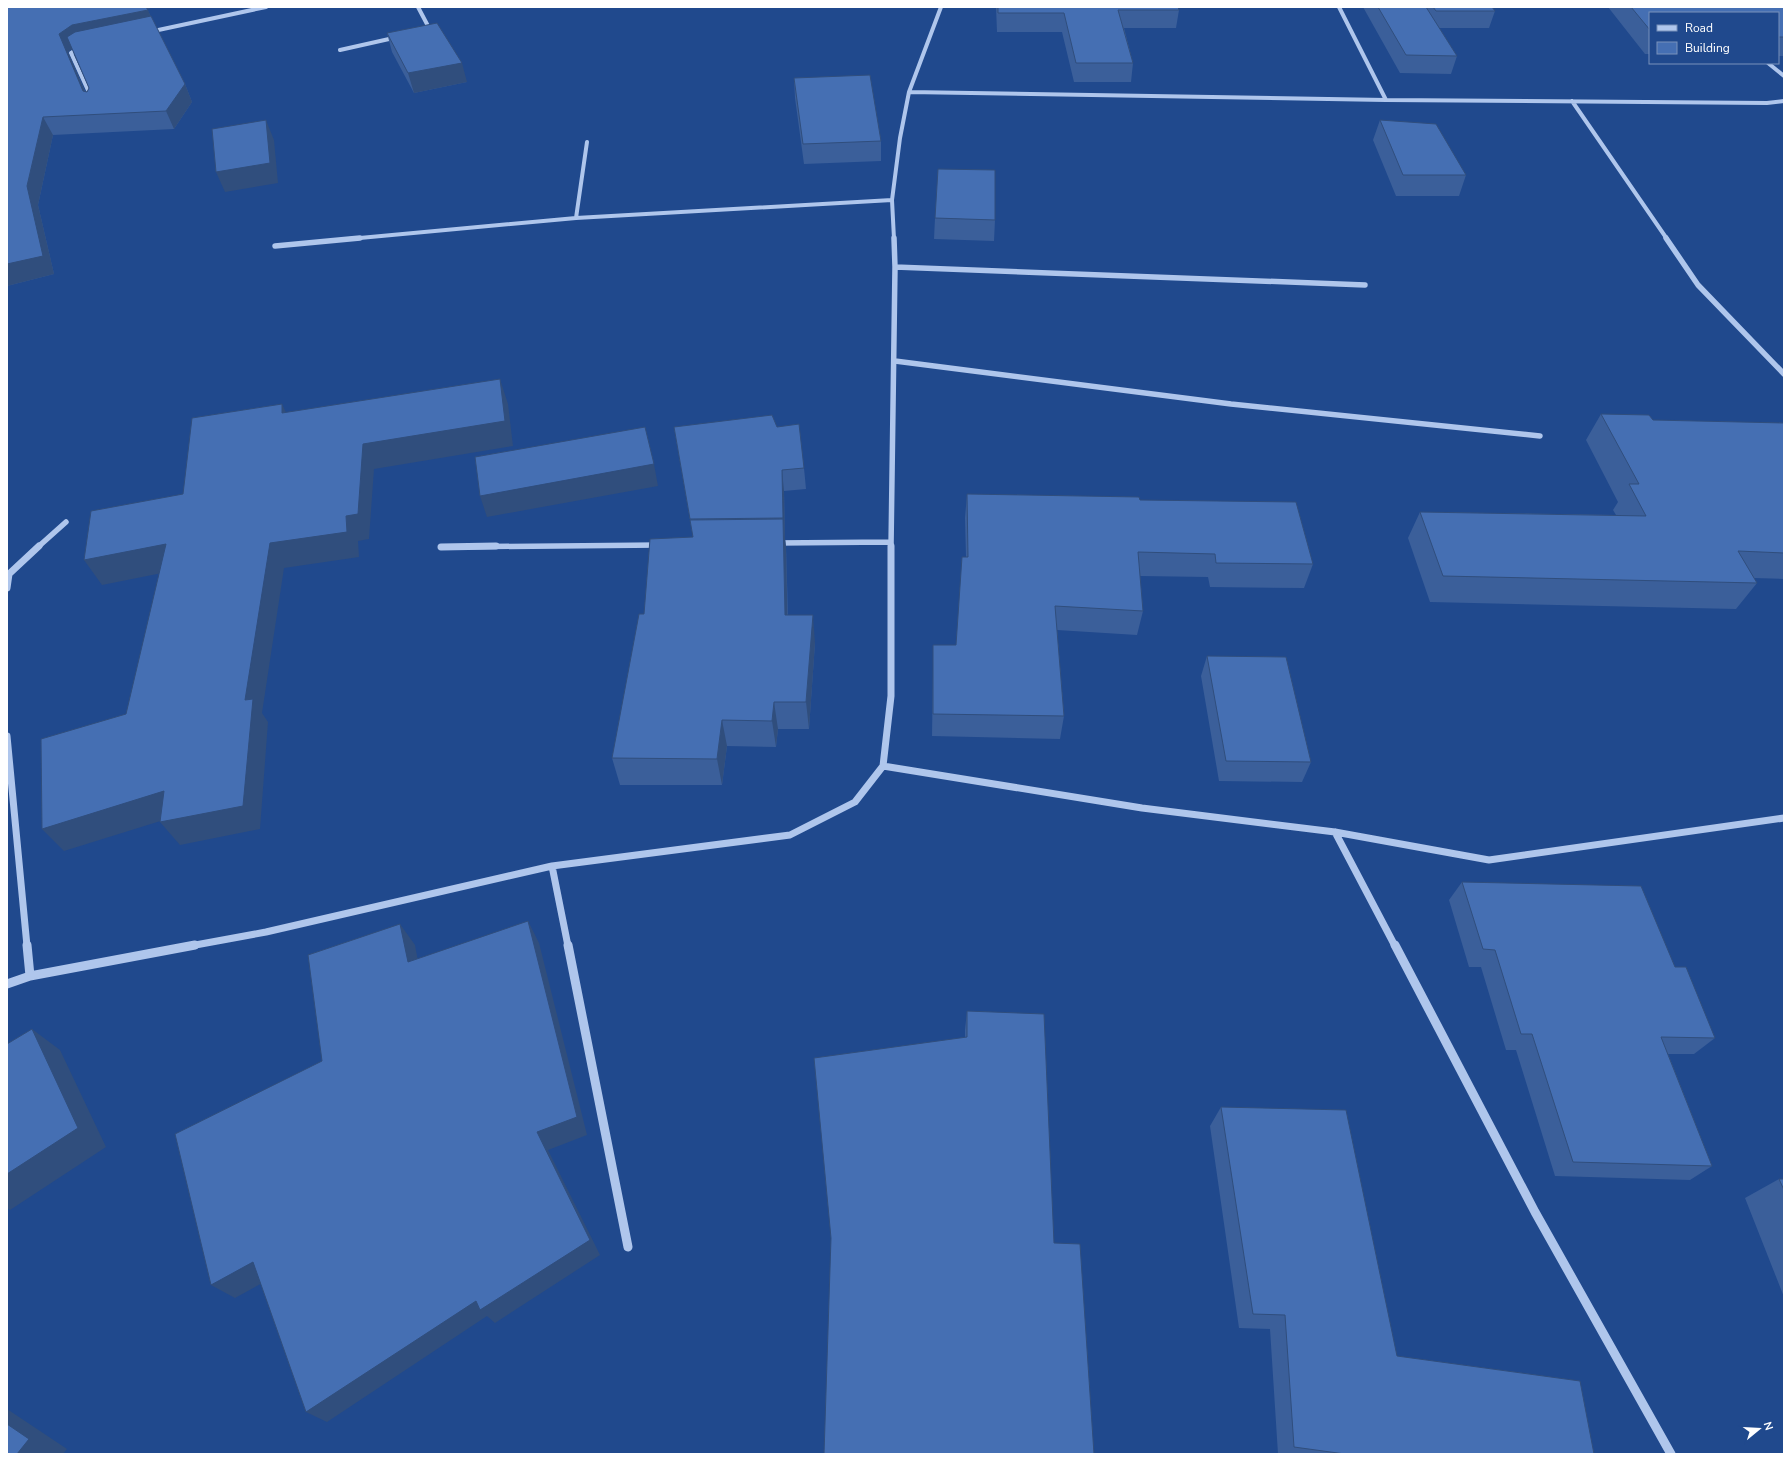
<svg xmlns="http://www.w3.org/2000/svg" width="1791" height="1461" viewBox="0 0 1791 1461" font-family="'Nunito Sans',sans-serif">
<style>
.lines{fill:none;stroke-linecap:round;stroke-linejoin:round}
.minor-far3{stroke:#afc6ec;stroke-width:4}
.minor-far2{stroke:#afc6ec;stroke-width:5.5}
.minor-far1{stroke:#afc6ec;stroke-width:7}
.minor{stroke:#afc6ec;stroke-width:9}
.wall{fill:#3b5f9a;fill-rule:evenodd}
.shaded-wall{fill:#304e7d}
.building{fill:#456fb3;stroke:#304e7d}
</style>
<rect width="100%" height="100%" fill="#20498d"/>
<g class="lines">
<!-- minor-far3 -->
<path class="minor-far3" d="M418,7L428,26L423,29
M1339,7L1386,100
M149,32L266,7
M81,47L71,53L92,99
M340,50L398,37
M1768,63L1784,76
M909,92L1386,100L1767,103L1784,101
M1572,101L1667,239
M576,218L587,142
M349,239L576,218L892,200
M894,239L892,200L900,138L909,92L941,7"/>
<!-- minor-far2 -->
<path class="minor-far2" d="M1666,238L1698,285L1784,374
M275,246L360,238
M895,267L1365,285
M895,361L1231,404L1540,436
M777,543L891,542
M38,547L66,522
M441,547L659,545
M891,547L895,267L894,238"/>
<!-- minor-far1 -->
<path class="minor-far1" d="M441,547L496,546
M7,588L9,574L39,546
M7,736L27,946
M883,766L1142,808L1335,832L1489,860L1784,818
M1335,832L1395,946
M552,866L568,946
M190,946L266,932L552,866L790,835L855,802L883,766L891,696V546"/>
<!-- minor -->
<path class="minor" d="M27,945L30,976
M568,945L628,1247
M1395,945L1535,1212L1671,1454
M7,984L30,976L195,945"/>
</g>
<!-- wall -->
<path class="wall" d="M7,7H154L147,9L185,84L192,102L174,129L53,135L38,205L54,274L7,286ZM72,49L89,88L87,92L85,91L68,52Z
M996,7H1178L1179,10L1176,28H1124L1133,63L1131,82H1074L1062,32H997Z
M1363,7H1492L1495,11L1489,28H1439L1457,56L1451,74L1400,73Z
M1608,7H1784V56H1778V13H1650V54H1645Z
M387,33L467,82L414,93L392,52Z
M794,78L881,141V161L804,164L795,98Z
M1380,120L1466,175L1459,196H1396L1373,140Z
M935,218L995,220L994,241L934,239Z
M1601,414L1653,420L1784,423V579L1754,578L1757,583L1736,609L1430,602L1408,538L1420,512L1616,515L1613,510L1618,502L1586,440Z
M674,427H777L804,468L806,489L784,491L785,539L786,547L788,615L815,643L809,729H778L776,747L727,746L722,785H620L612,758L644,614L693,537Z
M967,494L1140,500L1313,564L1304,588L1210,587L1208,577L1140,576L1143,611L1137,635L1057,630L1064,716L1060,739L932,736L933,668V645H956L966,557L965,518Z
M1207,656L1311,762L1302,782L1219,781L1201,676Z
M1462,882L1675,967L1715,1038L1694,1054H1668L1712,1166L1690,1180L1555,1176L1516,1050H1506L1481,967H1469L1449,900Z
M967,1011L1054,1243L965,1038V1030Z
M1221,1107L1397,1356L1594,1454H1278L1270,1329L1239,1328L1210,1126Z
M1779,1179H1784V1297L1745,1198Z"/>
<!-- shaded-wall -->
<path class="shaded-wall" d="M145,7H154L146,9Z
M148,10L155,27L81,43L68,52L92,108L83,91L59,34L72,25Z
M462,63L467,82L414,93L408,73Z
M185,84L192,102L174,129L166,111Z
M43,117L53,135L38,205L54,274L7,286V264L27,186Z
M266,120L274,140L278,183L225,192L216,172Z
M500,379L508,404L513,446L374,469L369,539L358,541L359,557L284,568L262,713L268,722L260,829L180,845L160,822L245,700L270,543L346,516L363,444Z
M282,404L294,429L282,413Z
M654,464L658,486L487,517L480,496Z
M782,470L784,491L785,539L783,518Z
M783,519L786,547L788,643L785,615Z
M166,544L182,569L102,585L84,560Z
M813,615L815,643L809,729L806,702Z
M774,702L778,729L776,747L772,721Z
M722,720L727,746L722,785L717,759Z
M164,791L183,814L64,851L42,829Z
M528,921L539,943L587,1135L548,1150L600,1255L495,1323L487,1316L327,1422L306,1412L537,1132Z
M400,924L415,945L422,983L408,962Z
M32,1029L60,1050L106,1147L10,1210L7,1208V1174Z
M253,1262L275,1276L235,1298L211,1285Z
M7,1409L67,1449L63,1454H17L7,1424Z"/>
<!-- building -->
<path class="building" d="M7,7H146L148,10L72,25L59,34L83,91L87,92L89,88L67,37L75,32L151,16L185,84L166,111L43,117L27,186L43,256L7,264Z
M998,7H1178L1179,10H1118L1133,63H1076L1064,13H998Z
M1378,7H1426L1457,56L1406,55Z
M1433,7H1492L1495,11H1436Z
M1631,7H1784V37H1778V13H1650V30Z
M437,23L462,63L408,73L387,33Z
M870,75L881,141L803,144L794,78Z
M266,120L270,163L216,172L212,129Z
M1380,120L1436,124L1466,175H1403Z
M938,169L995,170V220L935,218Z
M500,379L505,421L363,444L358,514L346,516L347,532L270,543L245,700L253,699L243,806L160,822L164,791L42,829L41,739L126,714L166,544L84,560L91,511L183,494L192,418L282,404V413Z
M1601,414L1649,415L1653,420L1784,423V553L1738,551L1757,583L1443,576L1420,512L1646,516L1629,484H1639Z
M772,415L777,427L799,424L804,468L782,470L783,518L690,519L674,427Z
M645,427L654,464L480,496L475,457Z
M967,494L1139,497L1140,500L1296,502L1313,564L1216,563L1215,554L1138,552L1143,611L1055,606L1064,716L933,714V645H956L962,557H968Z
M783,519L785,615H813L806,702H774L772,721L722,720L717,759L612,758L639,614H644L650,539L693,537L690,520Z
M1207,656L1286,657L1311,762L1226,761Z
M1462,882L1641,886L1675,967H1686L1715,1038L1661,1037L1712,1166L1573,1162L1532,1034H1521L1495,950L1483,949Z
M528,921L577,1117L537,1132L590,1240L480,1310L476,1301L306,1412L253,1262L211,1285L175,1134L322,1061L308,955L400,924L408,962Z
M967,1011L1044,1014L1054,1243L1080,1244L1094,1454H824L831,1238L814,1058L967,1037Z
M32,1029L78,1128L7,1174V1044Z
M1221,1107L1346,1110L1397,1356L1580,1381L1594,1454H1345L1294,1447L1285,1315L1253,1314Z
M1779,1179H1784V1190Z
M7,1424L29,1439L17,1454H7Z"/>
<!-- border -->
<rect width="1791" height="1461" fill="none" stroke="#ffffff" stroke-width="16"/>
<!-- legend -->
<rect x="1649" y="12" width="130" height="52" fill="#20498d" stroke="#7992bb"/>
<rect x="1657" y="25" width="20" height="6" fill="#afc6ec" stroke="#7992bb"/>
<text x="1685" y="32" font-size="12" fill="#ffffff">Road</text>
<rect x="1657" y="42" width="20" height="12" fill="#456fb3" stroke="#7992bb"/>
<text x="1685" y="52" font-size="12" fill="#ffffff">Building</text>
<!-- north arrow -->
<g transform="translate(1759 1429) rotate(72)" stroke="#20498d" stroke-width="3" paint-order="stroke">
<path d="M0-3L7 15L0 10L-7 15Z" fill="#ffffff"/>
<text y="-6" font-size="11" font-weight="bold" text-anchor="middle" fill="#ffffff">N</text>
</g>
</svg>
